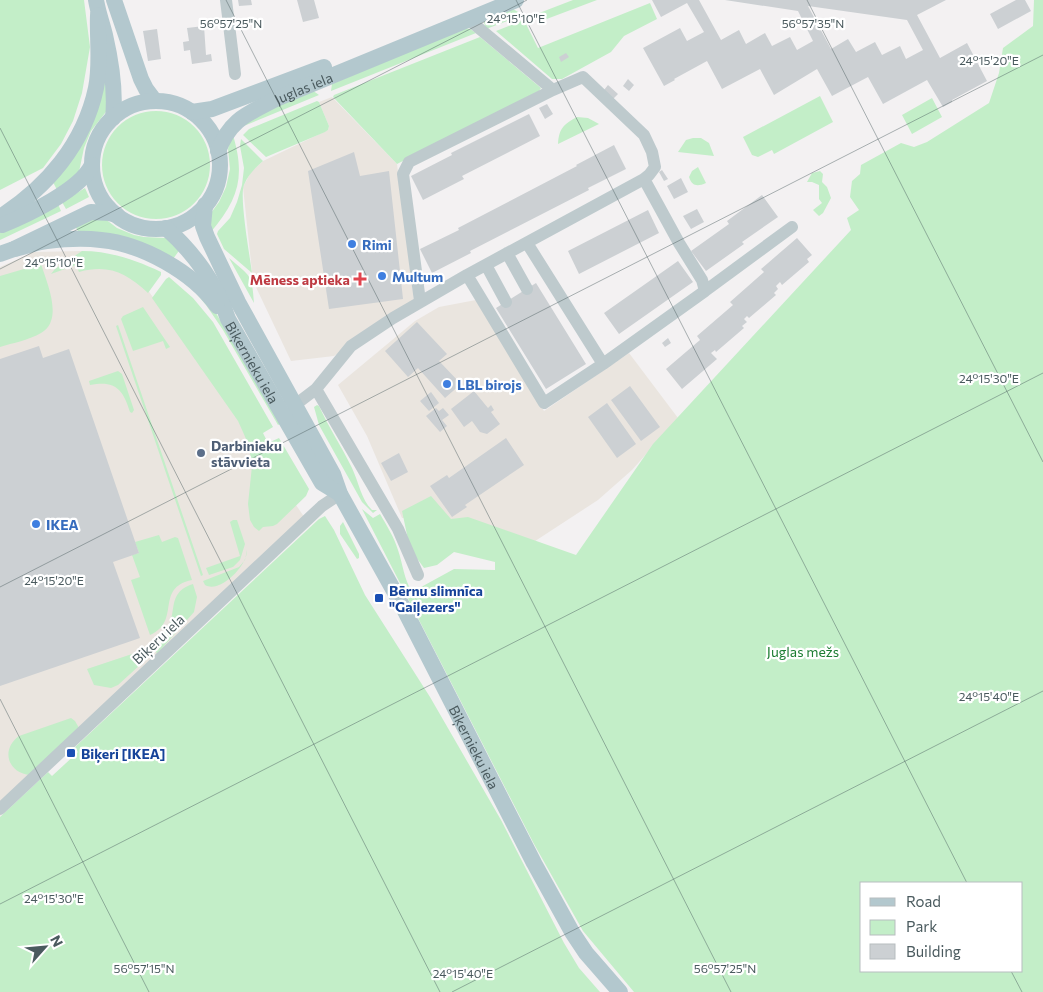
<svg xmlns="http://www.w3.org/2000/svg" width="1043" height="992" viewBox="0 0 1043 992" font-family="Commissioner,sans-serif">
<style>
.commercial{fill:#eae5df}
.green{fill:#c3eec8;fill-rule:evenodd}
.building{fill:#ccd0d3;fill-rule:evenodd}
.lines{fill:none;stroke-linecap:round;stroke-linejoin:round}
.minor{stroke:#becacd;stroke-width:12}
.major{stroke:#b3c8ce;stroke-width:16}
.ticks{fill:none;stroke:#4a5a5e;stroke-width:1;stroke-opacity:0.45}
.shop-dot{fill:#3f7fe0;stroke:#fff;stroke-width:2}
.health-dot{fill:#e0444e;stroke:#fff;stroke-width:2}
.service-dot{fill:#5c6f8a;stroke:#fff;stroke-width:2}
.transit-dot{fill:#1a4fb4;stroke:#fff;stroke-width:2}
.labels{text-anchor:middle;dominant-baseline:central;stroke-width:4.5;stroke-linejoin:round;paint-order:stroke}
.street-label{font-size:14px;fill:#4a5a5e;stroke:#fff}
.shop-label{font-size:14px;font-weight:bold;fill:#366cbe;stroke:#fff;text-anchor:start}
.health-label{font-size:14px;font-weight:bold;fill:#be3a42;stroke:#fff;text-anchor:end}
.service-label{font-size:14px;font-weight:bold;fill:#4e5e75;stroke:#fff;text-anchor:start}
.transit-label{font-size:14px;font-weight:bold;fill:#164399;stroke:#fff;text-anchor:start}
.park-label{font-size:14px;fill:#1d7d33;stroke:#fff}
.ticks-label{font-size:12px;text-anchor:middle;fill:#4a5a5e;stroke:#fff;stroke-width:4.5;stroke-linejoin:round;paint-order:stroke}
</style>
<rect width="100%" height="100%" fill="#f3f1f2"/>
<!-- commercial -->
<path class="commercial" d="M332,97L397,164L414,300L334,356L291,361L253,281L243,187L251,172L263,161L328,130L329,126L319,102Z
M83,251L127,261L170,321L309,524L0,816V267L34,252Z
M476,300L544,411L629,353L678,418L632,470L598,500L526,547L445,518H402L367,436L338,385L415,321L439,307Z"/>
<!-- green -->
<path class="green" d="M0,0H84L90,47L82,93L73,121L61,144L43,168L0,190Z
M573,0H597L544,20L536,18L534,15Z
M1034,0H1043V992H634L583,931L534,844L362,509L373,518L380,514C387,526 394,537 398,550C403,565 404,579 412,592L454,569L495,570V562L454,552L437,565L424,568L410,549L402,511L431,496L451,519L468,517L576,555L653,444L851,230L847,218L859,210L850,197L852,181L860,174L861,165L901,143L914,147L927,142L989,103L999,73L1003,48L1033,26ZM862,883H1022V971H862Z
M650,3L657,19L624,36L611,52L562,79H552L496,31L524,20L538,48Z
M513,9L523,15L486,29L484,22Z
M465,28L470,29L476,33L331,91L332,84Z
M480,37L541,88L539,91L397,164L333,97L334,95Z
M104,73L109,108L91,131L84,148L79,172L57,190L53,182Z
M312,90L319,95L239,128L242,122Z
M820,96L833,122L774,154L772,150L758,157L752,155L743,137Z
M932,98L942,117L912,134L902,115Z
M317,101L319,102L329,126L328,130L325,132L266,157L243,135L249,129Z
M102 165a54 54 0 1 1 108 0a54 54 0 1 1-108 0Z
M577,117L588,118L599,124L558,144C559,128 564,124 577,117Z
M232,132C246,176 239,199 210,233L211,213L219,202L226,187L230,169L228,149Z
M693,138H701L709,143L714,156L678,152L686,140Z
M241,139L263,161C255,168 248,175 244,185C239,197 250,257 252,273L224,249L217,234L218,231L230,218L237,202L242,185L244,168L240,146Z
M698,167L706,183C697,187 692,186 689,177L692,171Z
M820,171L823,174L822,182L827,187L831,198L823,213L819,216L813,210L822,203L819,199V185L812,182H807L812,173Z
M85,188L89,197L66,209L62,202Z
M58,204L61,211L0,240V232Z
M85,218H104L117,228L134,235L144,237L166,238L181,248L173,259L79,233L74,224Z
M82,251C110,251 136,260 161,272V275L148,293C126,273 109,264 79,272L76,265L51,274L55,269Z
M229,258C251,277 252,274 254,303Z
M41,264C47,283 64,320 41,333C29,340 13,343 0,347V276Z
M169,277L193,298L213,322L273,427L263,433L268,443L279,438L309,489L306,496L277,524L273,526L263,527L259,531L254,527L250,520L248,504L252,466L249,446L243,432L238,421L152,298L166,279Z
M195,292L216,313L280,424L278,425L223,330L206,305Z
M143,307L168,344L170,347L166,349L163,341L133,351L121,319L123,316Z
M118,325L203,575L201,576L116,326Z
M118,371L122,374L134,410L132,413L130,412C123,389 115,380 90,385L89,381Z
M317,405L319,406C329,428 342,447 352,468C359,483 361,499 372,510H377L373,513L362,502L319,425L314,407Z
M325,516L334,530L365,595L430,697L501,820L564,943L579,968L600,992H0V817L48,772L52,776L78,752L74,748L319,519Z
M233,520H237L245,544L240,560L233,567L209,575L206,568L240,556L230,522Z
M343,522L359,554V558L357,559L340,534V526Z
M159,535L162,542L175,537L178,538L192,580C154,588 182,621 150,635L131,580L140,577L132,555L139,553L135,542Z
M247,550C248,565 220,594 205,585L203,581L239,567L245,560Z
M193,584L197,597L194,612L157,654L152,641C187,623 159,595 193,584Z
M150,648L152,654L118,685L111,688L94,685L87,669Z
M71,718L75,721L79,728L29,775C7,772 1,749 19,736Z"/>
<!-- building -->
<path class="building" d="M238,0H251L252,5L239,6Z
M297,0H314L319,18L303,22Z
M652,0H699L721,40L739,30L746,44L765,33L772,46L790,37L797,50L813,41L798,11L725,0H946L917,15L940,58L967,43L987,81L952,100V102L943,107L927,80L883,104L868,77L832,96L817,69L774,95L760,69L722,89L707,61L674,79L675,80L664,86L643,48L680,28L687,41L704,32L687,3L661,17ZM808,6L907,20L923,50L906,59L900,46L882,55L875,42L856,52L848,39L831,49Z
M1016,0H1025L1031,11L998,29L990,14Z
M204,26L206,55L211,54L212,61L192,64L190,50L184,51L183,42L189,41L187,28Z
M157,29L161,59L148,61L143,31Z
M566,53L569,57L561,62L559,57Z
M628,79L634,85L629,91L623,86Z
M608,85L618,94L613,99L604,90Z
M547,104L553,114L545,119L539,108Z
M529,114L540,136L462,176L464,179L423,200L411,176L452,155L451,153Z
M614,145L626,169L588,188L589,190L470,251L471,253L432,273L420,249L459,230L458,228L577,166L576,165Z
M354,152L360,176L389,171L403,299L329,309L308,171Z
M662,170L668,179L664,181L659,172Z
M681,178L688,192L674,199L667,186Z
M762,195L778,217L742,242L744,244L706,271L691,251L729,224L727,221Z
M697,209L704,222L691,229L683,216Z
M648,210L659,233L579,274L568,251Z
M797,238L812,255L807,259L809,262L782,285L780,282L776,286L778,289L774,293L776,295L749,318L747,316L744,319L747,322L742,326L744,328L716,352L715,350L711,353L717,359L682,389L666,369L700,340L697,336L733,305L730,302L764,272L761,269Z
M678,261L693,282L619,334L604,313Z
M536,283L586,364L546,389L496,308Z
M417,322L447,354L439,361L461,384L445,398L418,368L408,377L385,351Z
M668,338L671,343L665,347L662,343Z
M39,346L43,358L69,349L139,553L113,562L140,638L0,686V359Z
M630,386L660,427L641,441L611,400Z
M474,391L488,408L491,405L494,410L491,412L500,424L487,434L480,432L472,421L464,427L451,409Z
M431,392L439,403L429,411L420,401Z
M607,403L636,444L617,458L588,417Z
M436,408L439,411L443,408L449,415L442,420L447,426L440,432L426,416Z
M506,438L524,465L465,505L467,507L452,517L430,486L447,475L449,478Z
M399,453L408,472L391,481L381,463Z"/>
<g class="lines">
<!-- minor -->
<path class="minor" d="M226,0L235,74
M527,243L603,364
M507,253L527,289
M486,265L506,302
M467,275L544,403L603,364L705,291L702,280L679,243L644,179
M705,291L792,227
M420,301L403,174L409,162L553,90
M316,389L398,529L418,575
M295,405L316,389L351,346L393,318L467,275L644,179L649,175L655,167L652,152L644,135L583,77L553,90L468,19
M0,809L322,506L340,494"/>
<!-- major -->
<g class="major">
<path d="M96,0C98,12 102,23 105,35C111,61 116,90 113,118"/>
<path d="M114,0L141,79L146,89L155,101"/>
<circle cx="156" cy="165" r="64"/>
<path d="M192,112L212,109L324,67"/>
<path id="s1" d="M218,151C231,118 248,114 278,98L516,0"/>
<path id="s2" d="M205,205L203,226L207,237L238,302L333,474L340,494L403,607L534,863L572,932L586,953L620,992"/>
<path d="M0,217C47,187 84,144 96,88C101,64 97,39 98,15"/>
<path d="M2,225C27,215 80,190 92,165"/>
<path id="s3" d="M166,228C193,252 217,284 228,319L322,483L340,494"/>
<path d="M14,249C25,247 36,242 47,241C64,239 84,238 101,240C142,244 193,272 217,306"/>
<path d="M0,254L14,249L91,212L109,213L117,215"/>
</g>
</g>
<!-- ticks -->
<path class="ticks" d="M226,0L731,992M516,0L967,883M807,0L1043,462M0,128L440,992M0,269L527,0M0,587L1043,55M0,699L149,992M0,904L1043,373M1011,971L1022,992M452,992L1043,691"/>
<!-- markers -->
<g class="shop-dot">
<circle cx="352" cy="244" r="5"/>
<circle cx="382" cy="276" r="5"/>
<circle cx="447" cy="384" r="5"/>
<circle cx="36" cy="524" r="5"/>
</g>
<path class="health-dot" d="M357.5 271.5h5v5h5v5h-5v5h-5v-5h-5v-5h5z"/>
<circle class="service-dot" cx="201" cy="453" r="5"/>
<g class="transit-dot">
<rect x="374" y="593" width="10" height="10" rx="2.5"/>
<rect x="66" y="748" width="10" height="10" rx="2.5"/>
</g>
<g class="labels">
<!-- street labels -->
<g class="street-label">
<text stroke="none"><textPath href="#s1" startOffset="110">Juglas iela</textPath></text>
<text stroke="none"><textPath href="#s3" startOffset="161">Biķernieku iela</textPath></text>
<text transform="translate(158 639) rotate(-43)">Biķeru iela</text>
<text stroke="none"><textPath href="#s2" startOffset="609">Biķernieku iela</textPath></text>
</g>
<!-- shop labels -->
<g class="shop-label">
<text x="362" y="244">Rimi</text>
<text x="392" y="276">Multum</text>
<text x="457" y="384">LBL birojs</text>
<text x="46" y="524">IKEA</text>
</g>
<!-- health labels -->
<g class="health-label">
<text x="350" y="279">Mēness aptieka</text>
</g>
<!-- service labels -->
<g class="service-label">
<text x="211" y="445">Darbinieku<tspan x="211" dy="16">stāvvieta</tspan></text>
</g>
<!-- transit labels -->
<g class="transit-label">
<text x="389" y="590">Bērnu slimnīca<tspan x="389" dy="16">"Gaiļezers"</tspan></text>
<text x="81" y="753">Biķeri [IKEA]</text>
</g>
<!-- park labels -->
<g class="park-label">
<text x="803" y="651">Juglas mežs</text>
</g>
</g>
<g class="ticks-label">
<text x="516" y="23">24°15'10"E</text>
<text x="231" y="28">56°57'25"N</text>
<text x="813" y="28">56°57'35"N</text>
<text x="989" y="65">24°15'20"E</text>
<text x="54" y="267">24°15'10"E</text>
<text x="989" y="383">24°15'30"E</text>
<text x="54" y="585">24°15'20"E</text>
<text x="989" y="701">24°15'40"E</text>
<text x="54" y="903">24°15'30"E</text>
<text x="144" y="973">56°57'15"N</text>
<text x="725" y="973">56°57'25"N</text>
<text x="463" y="978">24°15'40"E</text>
</g>
<!-- legend -->
<rect x="860" y="882" width="162" height="90" fill="#ffffff" stroke="#b7bdbf"/>
<rect x="870" y="898" width="25" height="8" fill="#b3c8ce" stroke="#b7bdbf"/>
<text x="906" y="907" font-size="15" fill="#4a5a5e">Road</text>
<rect x="870" y="920" width="25" height="15" fill="#c3eec8" stroke="#b7bdbf"/>
<text x="906" y="932" font-size="15" fill="#4a5a5e">Park</text>
<rect x="870" y="944" width="25" height="15" fill="#ccd0d3" stroke="#b7bdbf"/>
<text x="906" y="957" font-size="15" fill="#4a5a5e">Building</text>
<!-- north arrow -->
<g transform="translate(45 947) rotate(63)" stroke="#ffffff" stroke-width="4" paint-order="stroke">
<path d="M0-4L9 19L0 12L-9 19Z" fill="#4a5a5e"/>
<text y="-8" font-size="14" font-weight="bold" text-anchor="middle" fill="#4a5a5e">N</text>
</g>
</svg>
